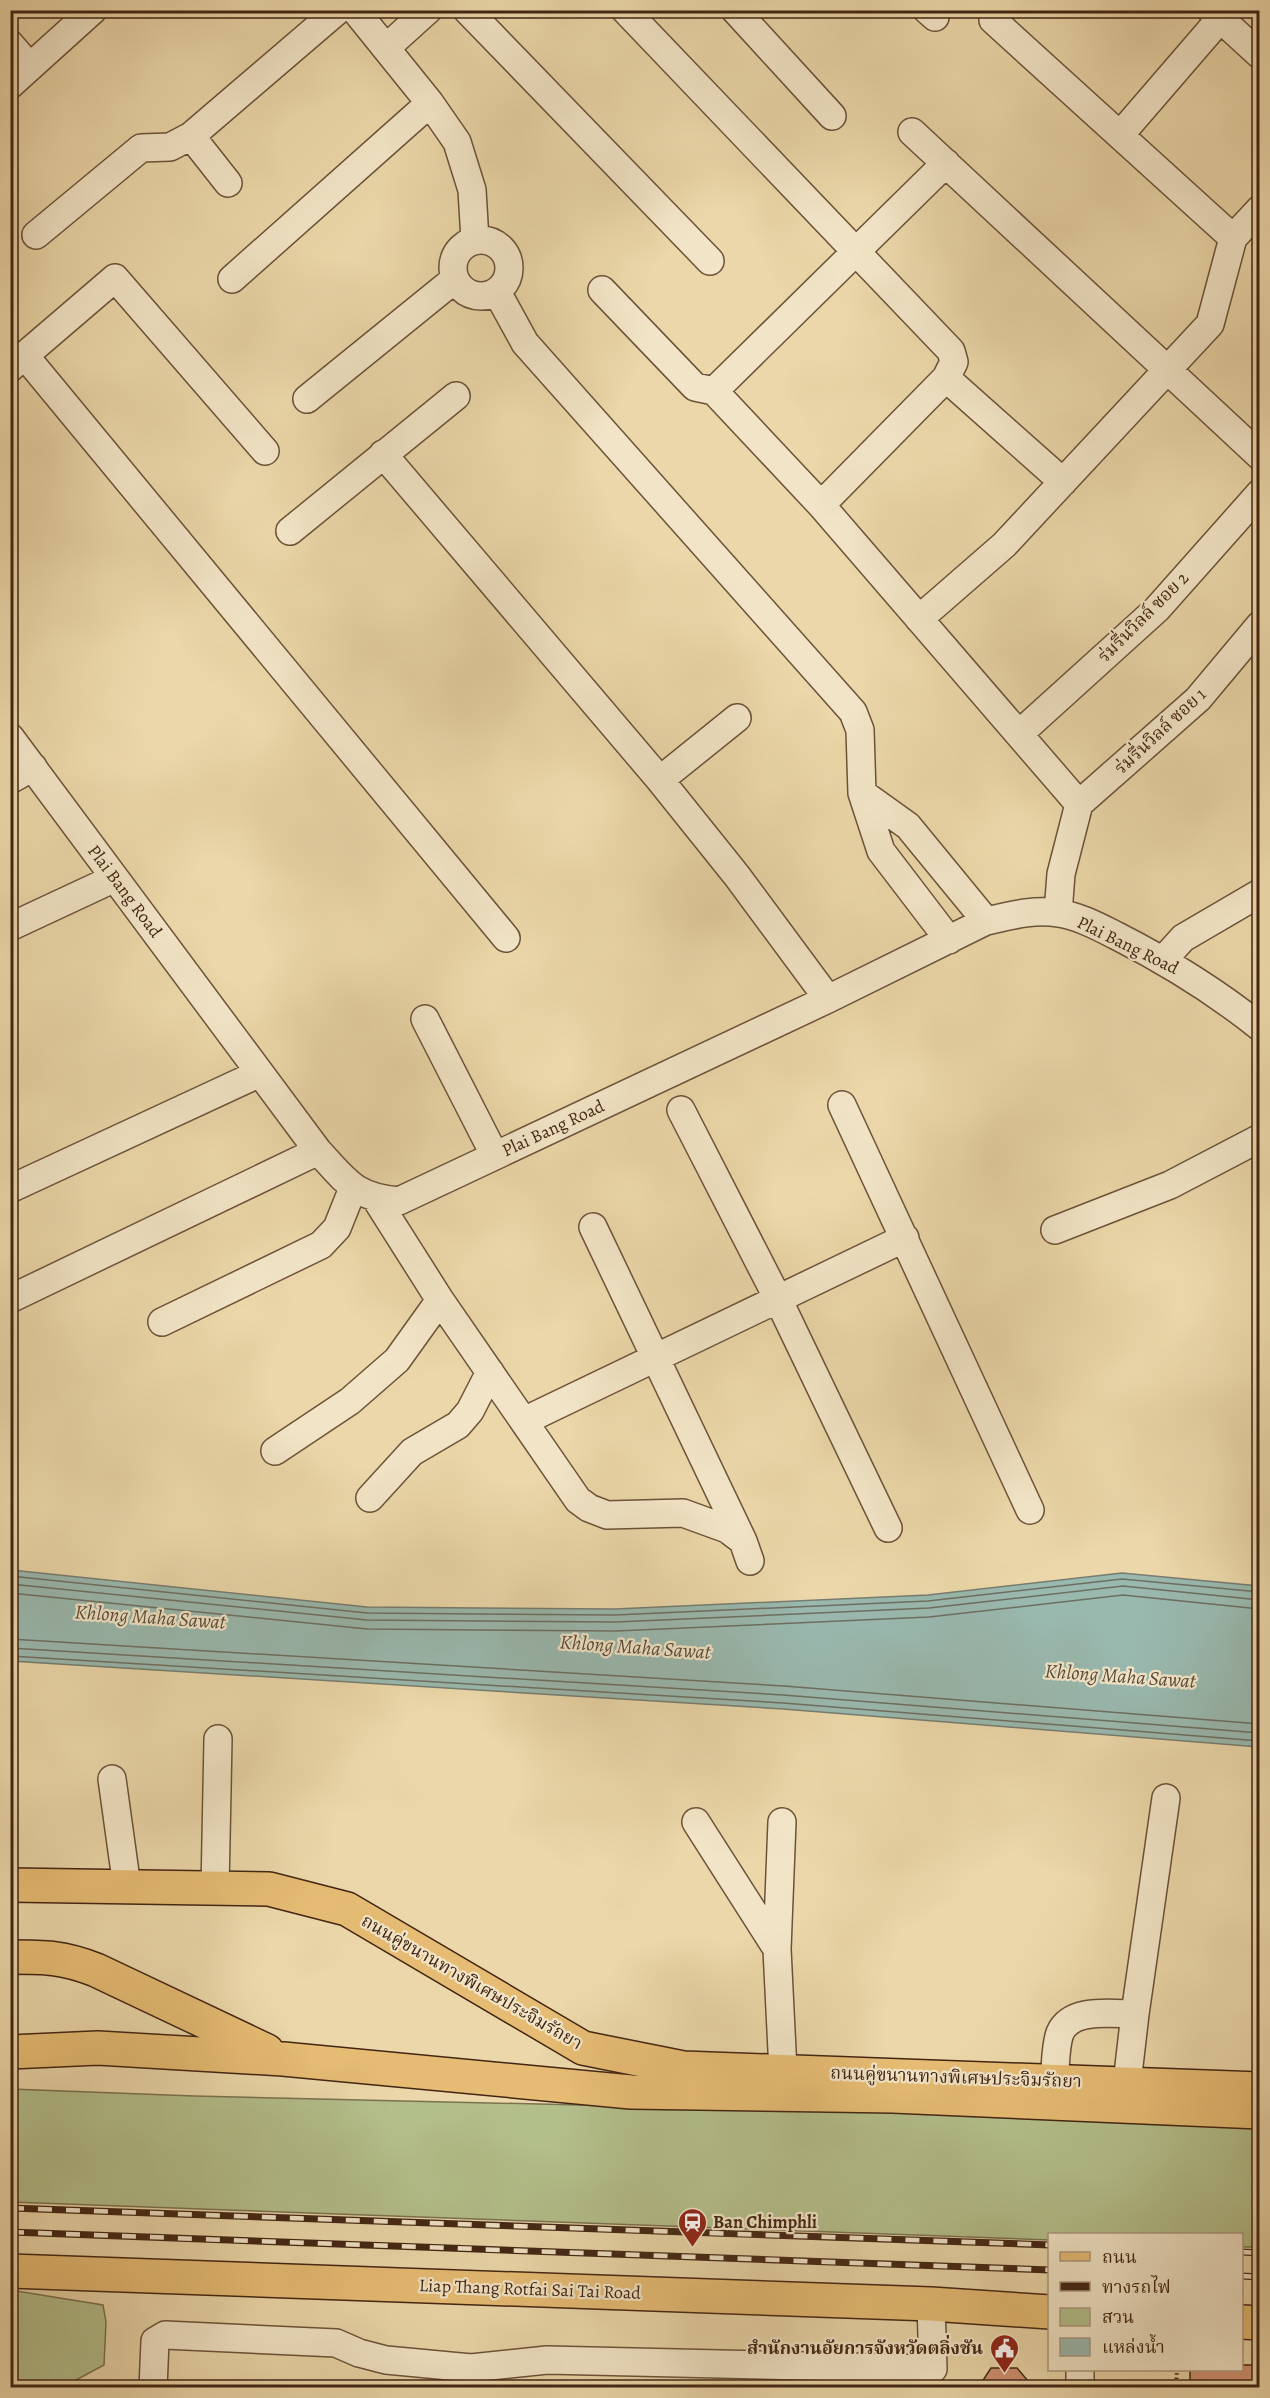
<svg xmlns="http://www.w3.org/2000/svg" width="1270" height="2398" viewBox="0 0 1270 2398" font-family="Alegreya,'Noto Serif Thai',serif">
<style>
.green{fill:#b3bf8b;stroke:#7a7250;stroke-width:1.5}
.water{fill:#99b8ae;stroke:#767d70;stroke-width:1.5}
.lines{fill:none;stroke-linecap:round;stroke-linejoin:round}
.shore{stroke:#6e6e61;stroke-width:1.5}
.building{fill:#d19173;stroke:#422514;stroke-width:1.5}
.minor-casing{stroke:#6c5239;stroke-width:30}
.major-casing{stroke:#422514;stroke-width:36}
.highway-casing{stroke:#422514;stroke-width:36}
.path{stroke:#422514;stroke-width:4;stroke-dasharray:1.5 3;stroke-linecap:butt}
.minor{stroke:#f2e5c7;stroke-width:27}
.major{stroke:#e6bc74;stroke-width:33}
.highway{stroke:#e6bc74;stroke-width:33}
.rail-casing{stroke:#422514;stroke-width:7}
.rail{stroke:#f2e5c7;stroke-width:4.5;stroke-dasharray:14;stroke-linecap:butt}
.labels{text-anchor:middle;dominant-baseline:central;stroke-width:4.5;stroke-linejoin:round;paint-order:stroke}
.street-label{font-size:18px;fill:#422514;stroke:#f2e5c7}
.poi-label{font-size:18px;font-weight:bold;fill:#422514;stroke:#f2e5c7;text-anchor:start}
.water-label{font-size:20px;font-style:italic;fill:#584a3a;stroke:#f2e5c7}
</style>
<rect width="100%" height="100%" fill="#ebd7a9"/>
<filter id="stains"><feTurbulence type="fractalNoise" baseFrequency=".00333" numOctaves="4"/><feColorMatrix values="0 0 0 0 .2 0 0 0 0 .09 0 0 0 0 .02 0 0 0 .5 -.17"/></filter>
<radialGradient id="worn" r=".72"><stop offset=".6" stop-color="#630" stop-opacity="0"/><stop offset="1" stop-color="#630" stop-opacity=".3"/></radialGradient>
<!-- green -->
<path class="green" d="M11,2089L194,2096L665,2107L1259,2110V2247H1242V2234H1050L1049,2240L11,2202Z
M10,2290L103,2305L106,2322L104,2365L63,2387H11Z"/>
<!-- water -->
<path class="water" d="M11,1570L367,1607L615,1609L928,1595L1122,1573L1259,1586V1747L783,1709L11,1661Z"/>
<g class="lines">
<!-- shore -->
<path class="shore" d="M10,1576L367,1613L615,1615L928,1601L1122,1579L1260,1592
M10,1584L367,1620L616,1622L929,1608L1123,1586L1260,1600
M10,1593L367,1629L616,1631L929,1617L1123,1595L1260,1609
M10,1639L784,1686L1260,1724
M10,1648L783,1695L1260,1733
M10,1656L783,1703L1260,1741"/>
</g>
<!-- building -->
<path class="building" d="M1242,2365H1260V2388H1190V2370H1242Z
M991,2368H1017L1034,2388H978Z"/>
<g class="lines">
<defs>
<path id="minor" d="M355,10L430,103L457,142L472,190L475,240
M467,10L710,261
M625,10L951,351L954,362L946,378L821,505
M735,10L832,116
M927,10L935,17
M1211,10L1260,55
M993,20L1233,238
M10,44L30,67
M386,48L428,10
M10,85L93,10
M912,132L1260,456
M1120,135L1220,19
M191,136L228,183
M36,235L141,148L170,147L191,136L338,10
M453 268a28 28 0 1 1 56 0a28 28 0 1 1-56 0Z
M232,279L430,103
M602,290L695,387L714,391L821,505L1079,804
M497,292L525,343L853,712L860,730L862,793L881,851L949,940
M26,357L506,938
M10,368L115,278L265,451
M946,378L1063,482
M714,391L946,163
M307,399L455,279
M383,454L660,780L737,876L828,999
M290,531L456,396
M919,619L1004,545L1210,324L1233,238L1260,209
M1019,734L1157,609L1260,493
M10,737L318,1151C347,1182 354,1197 399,1201L828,999L986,921C1009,916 1034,909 1058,913C1079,916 1099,927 1117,936C1168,962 1215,991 1260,1027
M10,780L33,767
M660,780L737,718
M862,793L908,826L986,921
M1079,804L1198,699L1260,625
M1058,913L1061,874L1079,804
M10,927L115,878
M1164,959L1183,938L1260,893
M425,1019L495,1156
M842,1105L1030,1510
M681,1110L778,1299L888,1528
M10,1189L260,1073
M376,1199L440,1300L578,1500L589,1508L607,1515L683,1513L727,1529L743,1541L750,1561
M593,1227L743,1541
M1055,1230L1170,1185L1260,1138
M10,1299L318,1151
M162,1322L321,1245L337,1228L353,1188
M524,1421L905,1238
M275,1451L350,1401L397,1360L440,1300
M370,1498L412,1452L458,1425L470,1411L490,1372
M112,1779L127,1887
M696,1822L777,1949
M782,1822L777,1949L783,2071
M215,1889L218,1739
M1054,2080C1056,2066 1055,2046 1060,2033C1071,2007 1113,2014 1135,2014
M1127,2083L1135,2014L1166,1798
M1080,2380V2370
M153,2388L155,2341L165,2335L336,2343L359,2353L386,2360L471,2368L547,2360L933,2369L931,2304"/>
<path id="major" d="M10,1885L269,1889L347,1909L583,2048L683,2068L1260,2089
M10,2271L931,2304L1050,2312
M1242,2322L1260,2323"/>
<path id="highway" d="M10,1957C45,1957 63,1957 96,1970L267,2051
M10,2052L98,2048L283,2059L631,2092L893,2096L1260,2112"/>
</defs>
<!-- minor casing -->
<use href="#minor" class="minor-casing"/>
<!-- major casing -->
<use href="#major" class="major-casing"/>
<!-- highway casing -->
<use href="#highway" class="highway-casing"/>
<!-- path -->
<path class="path" d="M1176,2388L1177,2370"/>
<!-- minor -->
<use href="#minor" class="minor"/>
<!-- major -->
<use href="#major" class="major"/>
<!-- highway -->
<use href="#highway" class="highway"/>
<defs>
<path id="rail" d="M10,2208L1050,2245
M10,2232L1050,2270
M1242,2252L1260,2253
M1242,2276L1260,2277"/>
</defs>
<!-- rail casing -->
<use href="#rail" class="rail-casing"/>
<!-- rail -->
<use href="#rail" class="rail"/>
</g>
<!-- icons -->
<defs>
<symbol id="station-pin" viewBox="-11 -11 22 30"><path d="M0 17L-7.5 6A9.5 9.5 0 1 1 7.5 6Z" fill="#8f2418" stroke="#f2e5c7"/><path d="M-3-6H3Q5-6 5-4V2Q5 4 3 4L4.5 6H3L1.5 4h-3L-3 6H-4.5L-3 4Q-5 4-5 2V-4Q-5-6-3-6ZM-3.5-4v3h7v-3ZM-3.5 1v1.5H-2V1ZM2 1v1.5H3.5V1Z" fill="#fff"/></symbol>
<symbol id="civic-pin" viewBox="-11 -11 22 30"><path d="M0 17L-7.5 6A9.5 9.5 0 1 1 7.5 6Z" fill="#8f2418" stroke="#f2e5c7"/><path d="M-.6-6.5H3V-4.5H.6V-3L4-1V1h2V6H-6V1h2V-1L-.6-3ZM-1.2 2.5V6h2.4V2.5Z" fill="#fff"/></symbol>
</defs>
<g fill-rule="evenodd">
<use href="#station-pin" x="676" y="2206" width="33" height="45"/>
<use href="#civic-pin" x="988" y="2332" width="33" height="45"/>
</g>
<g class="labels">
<!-- street labels -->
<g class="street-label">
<text transform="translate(1143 617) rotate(-45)">ร่มรื่นวิลล์ ซอย 2</text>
<text transform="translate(1160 731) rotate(-43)">ร่มรื่นวิลล์ ซอย 1</text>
<text transform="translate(125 891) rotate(53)">Plai Bang Road</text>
<text transform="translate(1128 945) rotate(26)">Plai Bang Road</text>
<text transform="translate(553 1128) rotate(-25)">Plai Bang Road</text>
<text transform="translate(472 1982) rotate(30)">ถนนคู่ขนานทางพิเศษประจิมรัถยา</text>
<text transform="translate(956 2077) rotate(2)">ถนนคู่ขนานทางพิเศษประจิมรัถยา</text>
<text transform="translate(530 2289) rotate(2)">Liap Thang Rotfai Sai Tai Road</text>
</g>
<!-- poi labels -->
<g class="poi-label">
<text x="713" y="2222">Ban Chimphli</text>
<text x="983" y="2348" text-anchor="end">สํานักงานอัยการจังหวัดตลิ่งชัน</text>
</g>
<!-- water labels -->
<g class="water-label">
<text transform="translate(150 1617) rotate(4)">Khlong Maha Sawat</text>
<text transform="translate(635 1647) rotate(4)">Khlong Maha Sawat</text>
<text transform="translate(1120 1676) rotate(4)">Khlong Maha Sawat</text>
</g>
</g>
<!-- margin -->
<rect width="1270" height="2398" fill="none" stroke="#ebd7a9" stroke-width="36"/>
<rect x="12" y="12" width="1246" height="2374" fill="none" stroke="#422514" stroke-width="3"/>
<rect x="18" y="18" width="1234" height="2362" fill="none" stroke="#422514" stroke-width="1.5"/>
<!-- legend -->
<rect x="1048" y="2233" width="195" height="138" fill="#f2e5c7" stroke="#ac987f" stroke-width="1.5"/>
<rect x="1060" y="2252" width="30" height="9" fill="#e6bc74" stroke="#ac987f" stroke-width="1.5"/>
<text x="1102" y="2263" font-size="18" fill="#422514">ถนน</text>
<rect x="1060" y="2282" width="30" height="9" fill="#422514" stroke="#ac987f" stroke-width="1.5"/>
<text x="1102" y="2293" font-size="18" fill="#422514">ทางรถไฟ</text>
<rect x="1060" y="2308" width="30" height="18" fill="#b3bf8b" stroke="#ac987f" stroke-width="1.5"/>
<text x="1102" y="2323" font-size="18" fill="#422514">สวน</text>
<rect x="1060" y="2338" width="30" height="18" fill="#99b8ae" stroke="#ac987f" stroke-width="1.5"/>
<text x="1102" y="2353" font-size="18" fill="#422514">แหล่งน้ำ</text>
<rect width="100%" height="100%" filter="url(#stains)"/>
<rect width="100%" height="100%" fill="url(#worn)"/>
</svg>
